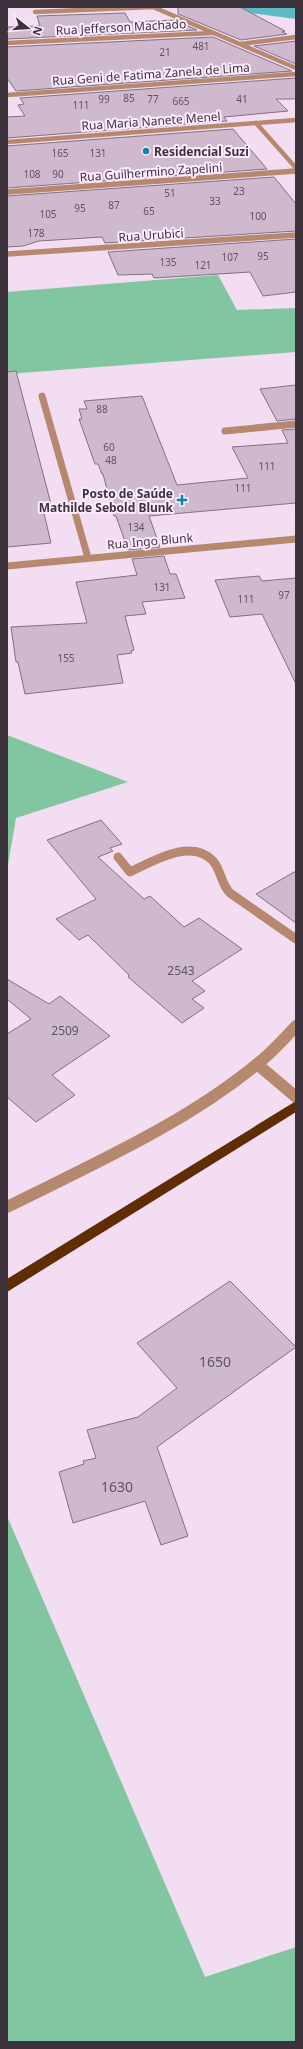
<svg xmlns="http://www.w3.org/2000/svg" width="303" height="2049" viewBox="0 0 303 2049" font-family="'Noto Sans',sans-serif">
<style>
.forest{fill:#81c6a0}
.lines{fill:none;stroke-linecap:round;stroke-linejoin:round}
.river{fill:#5fbac6;fill-rule:evenodd}
.building{fill:#ceb9cf;stroke:#837085}
.minor-far4{stroke:#b6896e;stroke-width:4.5}
.minor-far3{stroke:#b6896e;stroke-width:5.5}
.minor-far2{stroke:#b6896e;stroke-width:7}
.minor-far1{stroke:#b6896e;stroke-width:9}
.minor{stroke:#b6896e;stroke-width:12}
.highway{fill:#5f2c03;fill-rule:evenodd}
.poi-dot{fill:#1182a9;stroke:#fdebfe;stroke-width:1.5}
.labels{text-anchor:middle;dominant-baseline:central;stroke-width:4;stroke-linejoin:round;paint-order:stroke}
.far-number-label{font-size:10px;fill:#605461}
.far-street-label{font-size:12px;fill:#3c333c;stroke:#fdebfe}
.far-poi-label{font-size:12px;font-weight:bold;fill:#3c333c;stroke:#fdebfe;text-anchor:start}
.number-label{font-size:12px;fill:#605461}
.near-number-label{font-size:14px;fill:#605461}
</style>
<rect width="100%" height="100%" fill="#f2ddf3"/>
<!-- forest -->
<path class="forest" d="M218,275L237,310L296,308V352L7,374V292Z
M7,735L128,782L16,818L7,871Z
M7,1516L205,1977L296,1947V2042H7Z"/>
<g class="lines">
<!-- river -->
<path class="river" d="M239,7H296V19L242,12Z"/>
</g>
<!-- building -->
<path class="building" d="M178,7H240L285,31L282,32L287,34L241,40L178,14Z
M125,13L130,22L175,20L197,30L7,39V27L40,26L37,16Z
M213,37L292,71L16,91L7,78V47Z
M296,41V64L254,46Z
M296,78V99H276L288,111L224,117L227,121L7,138V117L25,116L18,105L24,104L20,98Z
M233,129L267,169L7,188V146Z
M274,177L296,204V231L105,243L102,237L39,241L23,246L7,247V196Z
M296,239V292L263,296L250,272L154,278L152,274L118,275L108,252Z
M16,371L51,504L42,505L51,543L7,547V372Z
M296,385V419L277,421L260,389Z
M142,396L177,485L248,478L232,447L288,443L282,430L296,429V503L149,516L160,547L128,550L116,516H114L103,474H102L98,464H95L79,419H82L79,409H87L84,401Z
M164,556L170,574H176L185,598L142,602L146,614L125,616L134,650L131,651L132,653L117,655L123,683L25,694L18,662H16L11,627L87,623L76,582L137,575L132,559Z
M259,576L262,581L296,578V684L262,614L230,617L215,580Z
M101,820L122,844L110,848L113,851L98,857L144,899L150,896L184,927L199,918L242,949L192,981L205,991L192,999L204,1008L182,1023L128,977L129,975L88,935L79,940L56,919L96,899L47,840Z
M296,871V923L256,894Z
M7,979L49,1004L60,996L110,1036L52,1075L75,1095L36,1122L7,1097V1034L31,1019L7,999Z
M230,1281L296,1347L157,1447L188,1536L161,1545L145,1501L73,1523L59,1472L84,1464L83,1461L96,1458L87,1430L138,1417L177,1388L137,1343Z"/>
<g class="lines">
<!-- minor-far4 -->
<path class="minor-far4" d="M153,7L296,68
M35,12L153,7
M7,43L212,33
M241,44L296,37
M7,95L296,74
M256,123L296,168
M7,142L296,120
M291,171H296"/>
<!-- minor-far3 -->
<path class="minor-far3" d="M7,192L296,171
M7,254L296,235"/>
<!-- minor-far2 -->
<path class="minor-far2" d="M42,396L88,558
M225,431L296,424
M7,566L296,539"/>
<!-- minor-far1 -->
<path class="minor-far1" d="M118,857L130,872C152,862 192,837 213,861C221,870 221,884 230,893L296,939"/>
<!-- minor -->
<path class="minor" d="M257,1064L296,1097
M7,1207C93,1164 187,1123 262,1060C274,1050 285,1038 296,1026"/>
<!-- highway -->
<path class="highway" d="M296,1101V1112L7,1292V1279Z"/>
</g>
<!-- markers -->
<g class="poi-dot">
<circle cx="146" cy="151" r="4"/>
<path d="M180 494h4v4h4v4h-4v4h-4v-4h-4v-4h4z"/>
</g>
<g class="labels">
<!-- far-number labels -->
<g class="far-number-label">
<text x="201" y="46">481</text>
<text x="165" y="52">21</text>
<text x="129" y="98">85</text>
<text x="104" y="99">99</text>
<text x="153" y="99">77</text>
<text x="242" y="99">41</text>
<text x="181" y="101">665</text>
<text x="81" y="105">111</text>
<text x="60" y="153">165</text>
<text x="98" y="153">131</text>
<text x="32" y="174">108</text>
<text x="58" y="174">90</text>
<text x="239" y="191">23</text>
<text x="170" y="193">51</text>
<text x="215" y="201">33</text>
<text x="114" y="205">87</text>
<text x="80" y="208">95</text>
<text x="149" y="211">65</text>
<text x="48" y="214">105</text>
<text x="258" y="216">100</text>
<text x="36" y="233">178</text>
<text x="263" y="256">95</text>
<text x="230" y="257">107</text>
<text x="168" y="262">135</text>
<text x="203" y="265">121</text>
<text x="102" y="409">88</text>
<text x="109" y="447">60</text>
<text x="111" y="460">48</text>
<text x="267" y="466">111</text>
<text x="243" y="488">111</text>
<text x="136" y="527">134</text>
<text x="162" y="587">131</text>
<text x="284" y="595">97</text>
<text x="246" y="599">111</text>
<text x="66" y="658">155</text>
</g>
<!-- far-street labels -->
<g class="far-street-label">
<text transform="translate(121 27) rotate(-3)">Rua Jefferson Machado</text>
<text transform="translate(151 74) rotate(-4)">Rua Geni de Fatima Zanela de Lima</text>
<text transform="translate(151 121) rotate(-4)">Rua Maria Nanete Menel</text>
<text transform="translate(151 172) rotate(-4)">Rua Guilhermino Zapelini</text>
<text transform="translate(151 235) rotate(-4)">Rua Urubici</text>
<text transform="translate(150 541) rotate(-5)">Rua Ingo Blunk</text>
</g>
<!-- far-poi labels -->
<g class="far-poi-label">
<text x="154" y="151">Residencial Suzi</text>
<text x="173" y="493" text-anchor="end">Posto de Saúde<tspan x="173" dy="14">Mathilde Sebold Blunk</tspan></text>
</g>
<!-- number labels -->
<g class="number-label">
<text x="181" y="970">2543</text>
<text x="65" y="1030">2509</text>
</g>
<!-- near-number labels -->
<g class="near-number-label">
<text x="215" y="1361">1650</text>
<text x="117" y="1486">1630</text>
</g>
</g>
<!-- border -->
<rect width="303" height="2049" fill="none" stroke="#3c333c" stroke-width="16"/>
<!-- north arrow -->
<g transform="translate(28 28) rotate(107)" stroke="#fdebfe" stroke-width="3" paint-order="stroke">
<path d="M0-3L7 15L0 10L-7 15Z" fill="#3c333c"/>
<text y="-6" font-size="11" font-weight="bold" text-anchor="middle" fill="#3c333c">N</text>
</g>
</svg>
